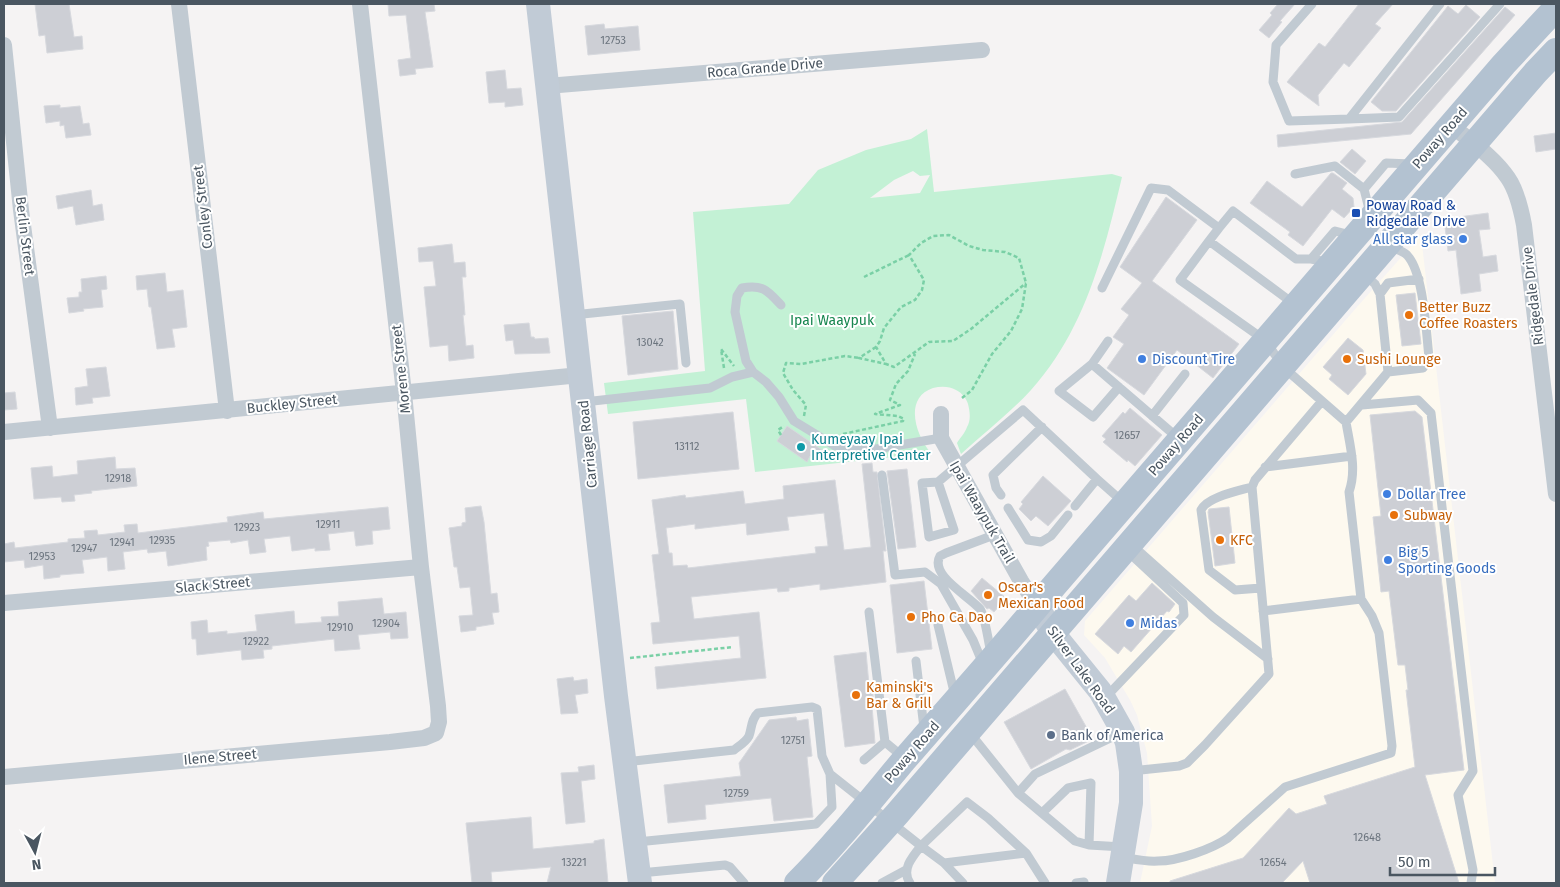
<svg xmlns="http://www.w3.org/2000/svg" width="1560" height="887" viewBox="0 0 1560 887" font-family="'Fira Sans',sans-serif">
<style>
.commercial{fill:#fdf9ef}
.green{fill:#c3f1d5;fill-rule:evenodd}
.building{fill:#cdcfd5;stroke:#d7d9de;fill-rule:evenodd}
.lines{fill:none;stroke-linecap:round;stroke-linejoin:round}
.path{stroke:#7ad0a6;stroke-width:2.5;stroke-dasharray:4 2.5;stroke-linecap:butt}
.lane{stroke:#c1cad2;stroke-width:9}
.street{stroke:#c1cad2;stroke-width:16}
.secondary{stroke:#c1cbd6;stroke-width:24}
.primary{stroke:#b3c2d1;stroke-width:26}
.transit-dot{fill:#1a4fb4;stroke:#fff;stroke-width:2}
.shop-dot{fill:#3f7fe0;stroke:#fff;stroke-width:2}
.food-dot{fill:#e8710a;stroke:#fff;stroke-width:2}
.culture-dot{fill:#0f9aa8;stroke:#fff;stroke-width:2}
.service-dot{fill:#5c6f8a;stroke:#fff;stroke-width:2}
.labels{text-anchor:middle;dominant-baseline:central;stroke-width:4;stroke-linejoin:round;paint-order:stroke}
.number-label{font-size:11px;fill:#6b747e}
.street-label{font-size:14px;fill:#4a5661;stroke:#fff}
.transit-label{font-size:14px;fill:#164399;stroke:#fff;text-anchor:start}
.shop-label{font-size:14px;fill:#366cbe;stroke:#fff;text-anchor:start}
.food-label{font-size:14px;fill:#c56008;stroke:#fff;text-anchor:start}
.park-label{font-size:14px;fill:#17864f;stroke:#fff}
.culture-label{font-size:14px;fill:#0d838f;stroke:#fff;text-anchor:start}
.service-label{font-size:14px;fill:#4e5e75;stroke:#fff;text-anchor:start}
</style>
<rect width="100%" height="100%" fill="#f5f3f3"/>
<!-- commercial -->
<path class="commercial" d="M1421,235L1495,883H1140L1152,826L1147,753L1137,715L1130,700L1105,658L1084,635L1085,621L1357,307Z"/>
<!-- green -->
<path class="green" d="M927,129L934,192L1112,174L1122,177C1104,253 1085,330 1031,390C1011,412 983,434 961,454L957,443C960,438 965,433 967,427C971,420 970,412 968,404C966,398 962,393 956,390C949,386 941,386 933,388C903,398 916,436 931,453L755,472L746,399L608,414L604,383L705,371L693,212L789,204L818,170L866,150L911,139ZM913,171L920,176L930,175L920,193L870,198L894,180Z"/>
<!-- building -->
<path class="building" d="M35,4H69L74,37L82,36L83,49L47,53L45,35L39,36Z
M388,4H434L435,11L425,12L433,67L415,69L416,74L400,76L398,60L411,58L406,15L389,16Z
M1278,4H1295L1280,21L1282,22L1269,38L1259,30L1272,15L1270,13Z
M1359,4H1393L1375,24L1381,28L1349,67L1344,63L1318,95L1319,106L1287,82L1319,43L1325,47Z
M1466,5L1480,17L1396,111H1382L1371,102L1448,6L1458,14Z
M1505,7L1515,15L1411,134L1278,147L1277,135L1402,122Z
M604,24L605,29L638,26L640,50L588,55L585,26Z
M505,70L507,89L521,88L523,105L505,107V102L489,103L486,72Z
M60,105V108L80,106L83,124L89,123L91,135L66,138L64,125L60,126V121L46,123L44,106Z
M1556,133V149L1536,152L1534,136Z
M1352,149L1366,161L1355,174L1340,162Z
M1331,173H1333L1347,183L1342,189L1353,198L1354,207L1344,218L1332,209L1303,246L1288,235L1290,232L1250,203L1267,181L1302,207Z
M91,190L93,206L102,204L104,220L76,225L73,206L58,209L56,196Z
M1166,197L1197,220L1152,281L1239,344L1213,378L1177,350L1144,395L1107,368L1124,344L1113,337L1129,315L1121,309L1142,283L1120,267Z
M1488,213L1490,229L1479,230L1483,257L1496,255L1498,271L1479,274L1481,291L1461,294L1456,250L1448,251L1444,219Z
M452,244L454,263L465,262L466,277H462L465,315H463L466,346L473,345L474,358L449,361L448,345L430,347L424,287L436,286L433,261L419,262L418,248Z
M165,273L167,292L183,290L187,327L172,329L175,347L157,349L151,307H149L147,289L137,290L136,276Z
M106,276L107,289L101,290L103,307L83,309L84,311L69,313L67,298L79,297V292H82L81,279Z
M1415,293L1421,344L1402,346L1396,295Z
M673,311L678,369L628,375L622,316Z
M529,323L531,337H534L535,339L548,338L550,353L515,354L513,340L506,341L504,325Z
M1348,338L1363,350L1366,374L1348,395L1329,379L1332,375L1323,367Z
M106,367L110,396L92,398L93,403L76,405L75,388L88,386L86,369Z
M15,392L17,409L4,410V393Z
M1130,408L1162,435L1135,466L1128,460L1127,462L1103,442L1106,439L1102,436L1123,412L1125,414Z
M1415,411L1422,417L1464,770L1425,775L1459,883H1310L1303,861L1282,883H1170V881L1243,858L1289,808L1296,814L1327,804L1324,796L1415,767L1406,690H1408L1405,665H1398L1389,591L1381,592L1373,517L1381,516L1370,415Z
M733,412L739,469L638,479L633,422Z
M787,426L822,450L815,460L810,456L807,462L777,441Z
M115,457L116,469L135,468L137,486L91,491L92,493L74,495L75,501L62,502L61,497L34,499L31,468L52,466L53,477L78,474L77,461Z
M872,463L873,472H877L886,551H883L886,582L820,590V584L789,588V591L778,592L777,588L691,597L694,619L759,612L766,678L657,689L655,667L741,658L739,636L653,644L651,623L660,622L652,555L659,554L652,500L685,495L686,498L743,491L745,504L784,499L783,486L835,480L844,550L871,547L862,464ZM824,513L828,546L815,547L816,553L688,568L687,565L673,566L672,553H669L666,528L695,524V529L746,523L747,535L789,530L787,517Z
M907,469L916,547L898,549L887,471Z
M1043,476L1071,501L1048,526L1036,516L1031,521L1019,509L1023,504L1021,502Z
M481,506L484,522L491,594L497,593L499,612L492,613L494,624L476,627V630L461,632L459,616L473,615L470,587L460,588L457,567H454L449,528L462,526V523L466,522L465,508Z
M388,507L390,529L372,531L373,544L356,546L354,531L328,534L330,550L315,551V548L292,551L290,536L264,539L266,552L250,554L248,540L231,543L230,540L208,542L209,546L206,547L207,560L168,566L166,551L148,553L147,549L123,552L125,569L108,571L107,557L82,560L84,573L60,575V577L44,579L43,565L25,568L24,560L4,562V544L14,542L15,548L68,542V539L85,538L84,531L97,530L98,535L125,532L124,525L137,524L138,533L228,522L227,517L263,512L264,519Z
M1229,507L1235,563L1215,566L1208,512L1209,509Z
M982,578L1006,598L994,612L989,608L987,609L971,591Z
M924,581L932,649L897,653L890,585Z
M1152,583L1175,604L1169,612L1167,611L1131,652L1124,646L1118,654L1095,634L1129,595L1136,601Z
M382,598L384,614L406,612L408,638L391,639L390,632L358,635L360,649L335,651L334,639L272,646V649L263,650L264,658L242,660L241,650L197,655L196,639H192L191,622L207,620L208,633L227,631V634L257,631L255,615L294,611L295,624L322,622L321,617L339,616L338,602Z
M866,652L869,685L872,684L874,706H872L875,743L845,747L834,656Z
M573,677L574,681L587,679L588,693L575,695L578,713L561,714L557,679Z
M1065,689L1093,739L1070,750L1066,749L1031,769L1004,722Z
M796,717L797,721L808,719L812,756L807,757L813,817L774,821L771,798L705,805L706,819L668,823L664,785L741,776L739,763L769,720Z
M594,765L595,779L581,781L585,822L566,824L561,773L579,772L578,767Z
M531,817L533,849L594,843V841L604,839L608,883H547L551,867L491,872L492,883H472L466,823Z"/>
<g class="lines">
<!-- path -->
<path class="path" d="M864,277L909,255
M876,347L859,358L886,364
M724,368L721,349L734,366
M962,398L972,390L992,354L1011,331L1022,309L1026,283L1019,258L1005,252L983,250L969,246L949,235L933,236L921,243L909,255L924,280L922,290L915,300L901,307L884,328L880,341L876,347L886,364L894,367L929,342L953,341L971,329L1026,283
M804,416L806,405L793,390L783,373L786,363L801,364L845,356L859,358
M843,434L903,421L904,419L898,416L875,414L900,405L890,400L896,384L908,371L915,354
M781,435L778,430L784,426
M630,658L733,647"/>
<!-- lane -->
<path class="lane" d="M1312,4L1276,45L1273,82L1289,121L1349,119L1440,4
M1349,119L1399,117L1500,4
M1295,174L1335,166L1364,189
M1370,213L1364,189L1386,163L1412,164
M1219,228L1233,211L1296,259H1311L1327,262
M1311,259L1335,231L1351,235
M1102,288L1151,188L1168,190L1219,228L1209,241
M1380,294L1388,283L1419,279
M1294,304L1209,241L1180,280L1266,341L1283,367L1346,422L1388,372L1380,294L1375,284L1364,274
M781,305C768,291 763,284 742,288L737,296L735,312L746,361L753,372L766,382L779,397L794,421L835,446L876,449L941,438
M573,315L680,304L686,363
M1108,341L1092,364L1178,438
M1092,364L1059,391L1093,417L1119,387
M1388,372L1423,368L1429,357C1426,332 1424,273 1407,255C1403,251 1395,249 1390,246
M584,402L710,388L732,377L753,372
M1362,405L1418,400L1431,413L1473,771L1458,795L1473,870L1471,883
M1152,416L1185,374
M1265,467L1352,456
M882,475L895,575L925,572L941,584L973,640L983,664
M938,482L922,483L929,537L954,530L938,482L1023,410L1097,479L1123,502
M1252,487C1238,491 1207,497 1201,510L1209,570L1235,590L1261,588
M1001,495L996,488L993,475L1042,427
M1075,506L1097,479
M1008,508L1028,540L1041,542L1051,536L1068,515
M1132,545L1213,617L1268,659
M1263,611L1361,599
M869,612L885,742L903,757
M938,625L955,696
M991,654C989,645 985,615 980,609C969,596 929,575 940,556L946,553L994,535
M916,661L924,728
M1105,698L1184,615L1183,603L1126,550
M970,733L1018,793L1075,841L1089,845L1123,847
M864,760L885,742
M625,762L734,750C739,746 746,742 749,736C752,728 751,719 758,713L812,707L817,709L822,756L830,774L832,807L816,824L637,842
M1131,771L1179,766L1187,763L1205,745L1269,674L1252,487L1255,480L1322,401
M830,774L921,846C912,857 901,870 910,883
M1018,793L1035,774L1123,732
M1042,813L1068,788L1091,783L1089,845
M1123,857C1134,859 1146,862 1158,861C1178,861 1212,849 1228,838L1285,787L1391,753L1392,746L1379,633L1372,616L1361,599L1349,492C1357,469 1350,446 1346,422
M944,863L1026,853
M640,873L725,865L730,867L744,883
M882,883L906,870
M963,883L944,863L921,846L967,802L988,818L1026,853L1045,883
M1076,883L1084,882"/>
<!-- street -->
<path class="street" d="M179,4L227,411
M4,45L21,210L50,428
M547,86L982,50
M1451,125C1470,141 1494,157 1508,178C1517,191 1521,209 1524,225L1556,494
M941,414V438L1021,581L1037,606
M4,432L580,375
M4,603L421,567
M4,777L390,742L424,738L436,733L439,722L438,706L421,567L404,393L360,4"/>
<!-- secondary -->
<path class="secondary" d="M538,4L616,696L640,883
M1037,606L1053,633L1100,691L1123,732L1127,743L1131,771V803L1118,883"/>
<!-- primary -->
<path class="primary" d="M797,883C835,845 869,802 904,760C954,702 1005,646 1053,587L1504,64L1556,8
M835,883L897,814L1536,72L1556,51"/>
</g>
<!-- markers -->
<rect class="transit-dot" x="1351" y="208" width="10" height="10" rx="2.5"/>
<g class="shop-dot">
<circle cx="1463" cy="239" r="5"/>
<circle cx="1142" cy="359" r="5"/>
<circle cx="1387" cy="494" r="5"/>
<circle cx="1388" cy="560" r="5"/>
<circle cx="1130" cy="623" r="5"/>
</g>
<g class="food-dot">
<circle cx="1409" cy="315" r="5"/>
<circle cx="1347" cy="359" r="5"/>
<circle cx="1394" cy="515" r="5"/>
<circle cx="1220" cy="540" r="5"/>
<circle cx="988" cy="595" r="5"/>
<circle cx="911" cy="617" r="5"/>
<circle cx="856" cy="695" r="5"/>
</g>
<circle class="culture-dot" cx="801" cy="447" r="5"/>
<circle class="service-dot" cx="1051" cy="735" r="5"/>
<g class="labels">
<!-- number labels -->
<g class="number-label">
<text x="613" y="40">12753</text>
<text x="650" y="342">13042</text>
<text x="1127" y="435">12657</text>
<text x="687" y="446">13112</text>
<text x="118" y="478">12918</text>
<text x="328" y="524">12911</text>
<text x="247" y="527">12923</text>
<text x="162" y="540">12935</text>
<text x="122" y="542">12941</text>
<text x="84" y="548">12947</text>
<text x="42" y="556">12953</text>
<text x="386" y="623">12904</text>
<text x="340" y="627">12910</text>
<text x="256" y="641">12922</text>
<text x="793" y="740">12751</text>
<text x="736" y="793">12759</text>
<text x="1367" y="837">12648</text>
<text x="574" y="862">13221</text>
<text x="1273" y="862">12654</text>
</g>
<!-- street labels -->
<g class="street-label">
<text transform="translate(765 68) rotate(-5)">Roca Grande Drive</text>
<text transform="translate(1440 138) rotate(-49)">Poway Road</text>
<text transform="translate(203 207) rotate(-97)">Conley Street</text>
<text transform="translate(25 236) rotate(83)">Berlin Street</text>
<text transform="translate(1533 296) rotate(-97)">Ridgedale Drive</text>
<text transform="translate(401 369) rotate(-96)">Morene Street</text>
<text transform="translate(292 404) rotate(-6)">Buckley Street</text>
<text transform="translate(588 444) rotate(-96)">Carriage Road</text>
<text transform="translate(1176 445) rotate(-49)">Poway Road</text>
<text transform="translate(982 512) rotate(60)">Ipai Waaypuk Trail</text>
<text transform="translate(213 585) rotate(-5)">Slack Street</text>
<text transform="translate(1081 670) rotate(54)">Silver Lake Road</text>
<text transform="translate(912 752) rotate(-49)">Poway Road</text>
<text transform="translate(220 757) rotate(-5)">Ilene Street</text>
</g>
<!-- transit labels -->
<g class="transit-label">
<text x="1366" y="205">Poway Road &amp;<tspan x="1366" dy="16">Ridgedale Drive</tspan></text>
</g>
<!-- shop labels -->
<g class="shop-label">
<text x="1453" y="239" text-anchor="end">All star glass</text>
<text x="1152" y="359">Discount Tire</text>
<text x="1397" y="494">Dollar Tree</text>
<text x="1398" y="552">Big 5<tspan x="1398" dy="16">Sporting Goods</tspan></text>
<text x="1140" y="623">Midas</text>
</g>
<!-- food labels -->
<g class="food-label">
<text x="1419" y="307">Better Buzz<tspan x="1419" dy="16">Coffee Roasters</tspan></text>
<text x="1357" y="359">Sushi Lounge</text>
<text x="1404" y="515">Subway</text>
<text x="1230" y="540">KFC</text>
<text x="998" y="587">Oscar's<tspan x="998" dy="16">Mexican Food</tspan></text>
<text x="921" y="617">Pho Ca Dao</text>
<text x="866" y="687">Kaminski's<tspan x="866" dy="16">Bar &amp; Grill</tspan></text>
</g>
<!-- park labels -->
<g class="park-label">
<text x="832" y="320">Ipai Waaypuk</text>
</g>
<!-- culture labels -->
<g class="culture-label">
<text x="811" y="439">Kumeyaay Ipai<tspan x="811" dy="16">Interpretive Center</tspan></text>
</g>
<!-- service labels -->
<g class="service-label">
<text x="1061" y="735">Bank of America</text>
</g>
</g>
<!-- border -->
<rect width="1560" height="887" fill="none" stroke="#4a5661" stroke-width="10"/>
<!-- north arrow -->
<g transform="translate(35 852) rotate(173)" stroke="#ffffff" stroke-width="4" paint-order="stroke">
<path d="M0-4L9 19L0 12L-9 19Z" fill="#4a5661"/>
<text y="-8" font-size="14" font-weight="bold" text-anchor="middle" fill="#4a5661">N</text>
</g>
<!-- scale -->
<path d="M1390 867v8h105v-8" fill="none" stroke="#4a5661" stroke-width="2.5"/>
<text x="1398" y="867" font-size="15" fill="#4a5661" stroke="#ffffff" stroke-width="4" paint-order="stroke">50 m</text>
</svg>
